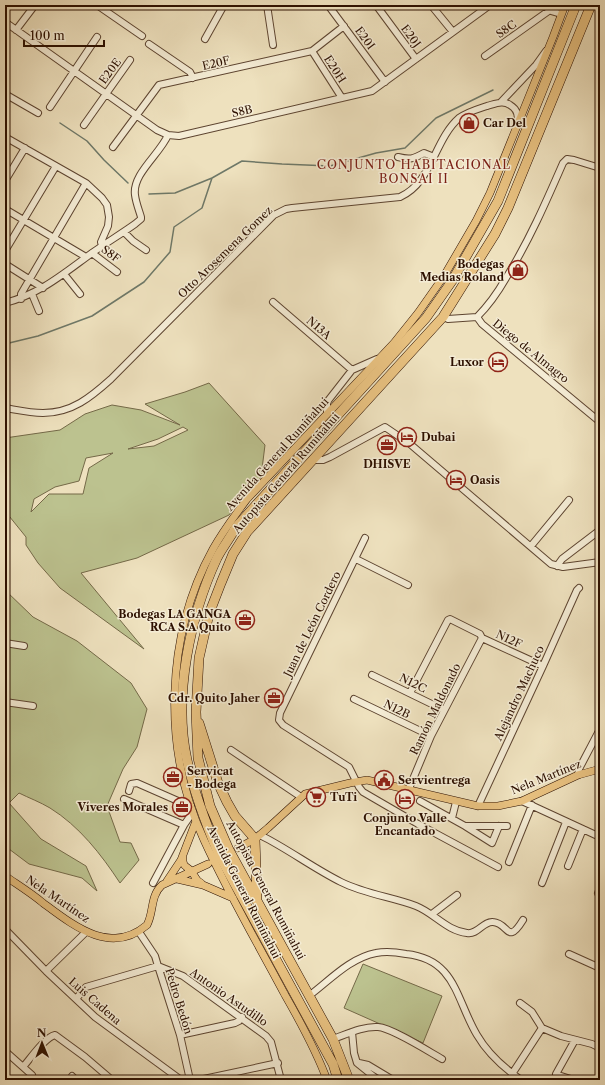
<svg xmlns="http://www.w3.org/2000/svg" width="605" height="1085" viewBox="0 0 605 1085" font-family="'Libre Caslon Text',serif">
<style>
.green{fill:#bcc28f;stroke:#746948;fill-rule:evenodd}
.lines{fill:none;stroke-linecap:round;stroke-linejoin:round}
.stream{stroke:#6e7868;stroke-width:1.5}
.minor-casing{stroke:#5d4430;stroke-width:8}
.major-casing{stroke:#2d1000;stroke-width:8}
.highway-casing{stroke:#2d1000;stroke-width:10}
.minor{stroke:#f4ecd5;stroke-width:6}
.major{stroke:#e7c07f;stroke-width:7}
.highway{stroke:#e7c07f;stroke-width:9}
.labels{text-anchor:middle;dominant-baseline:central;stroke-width:3;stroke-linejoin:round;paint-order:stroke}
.street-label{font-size:11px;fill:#2d1000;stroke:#f4ecd5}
.poi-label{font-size:11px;font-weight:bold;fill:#2d1000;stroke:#f4ecd5;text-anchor:start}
.neighbourhood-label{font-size:12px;letter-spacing:1px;fill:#7a1f14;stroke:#f4ecd5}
</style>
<rect width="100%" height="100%" fill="#eee1be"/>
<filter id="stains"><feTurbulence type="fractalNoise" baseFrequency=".005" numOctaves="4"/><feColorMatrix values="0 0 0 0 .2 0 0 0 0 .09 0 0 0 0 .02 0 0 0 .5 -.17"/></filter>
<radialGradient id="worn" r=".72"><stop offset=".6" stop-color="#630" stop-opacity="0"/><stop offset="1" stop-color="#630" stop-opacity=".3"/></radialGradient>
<!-- green -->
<path class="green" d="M209,383L265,445L261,477L229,515L137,558L81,573L144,649L60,588L38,563L26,545V537L5,511V438L60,430L85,414L112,405L141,410L180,425L145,404L185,392ZM183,427L188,430L154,446L128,449L158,439ZM113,453L89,468L83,494H49L31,512L34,499L55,487L79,481L86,458Z
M5,590L33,617L77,641L131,683L147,709L137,747L123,769L107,806L120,842L131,843L139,860L120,883C101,854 79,826 50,808C40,802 29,798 19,793L9,803L41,839L86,866L97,891L82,878L29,864L5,846Z
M363,964L442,996L423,1043L344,1008Z"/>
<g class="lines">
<!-- stream -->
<path class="stream" d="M597,48L600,47
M60,123L87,141L104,160L128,183
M149,194L175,193L212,178
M5,344L38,336L92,316L144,282L170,252L174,227L202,208L212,178L242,161L282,164L330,166L376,153L405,148L436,118L493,90"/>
<defs>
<path id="minor" d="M97,5L142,36
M267,5L273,45
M328,5L385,82
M376,5L416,59
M431,5L453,32
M543,5L551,11L561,14
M5,22L157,130L168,135L179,136L372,91L490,5
M16,30L35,5
M205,39L224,5
M149,44L190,72L193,78
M312,51L342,98
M485,56L557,5
M5,94L38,113
M501,102L536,65L546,51
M50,107L97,37
M84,125L130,60
M5,137L86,183L102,198L107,205L109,217L108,226L101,242L102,246
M113,147L159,85L312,51L344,26
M398,157C410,160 413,159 424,153L434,157
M5,181L25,148
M5,209L86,257
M124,232L133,241L146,250
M5,251L56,166
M92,253L117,272
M5,264L43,288
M64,274L80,294
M32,294L39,311
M21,299V294L86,183
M273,302L352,370
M5,303C40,294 63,274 92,253C106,243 121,234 135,224L141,219V217C139,210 136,203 135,195C132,174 160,154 168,135
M443,317L448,319L477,317
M477,317C489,305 498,292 506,278C529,241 546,202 563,163L567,159L574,160L600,168
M477,317L482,324L600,422
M5,408C17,410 30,413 43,413C72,413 91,397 111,379L274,215L286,209L292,208L400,197C432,183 434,140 459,118C467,112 478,109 487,106C495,104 503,100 510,105C517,109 519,116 517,123
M327,414V402L352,370L377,359
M312,460H323L330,457L385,427L410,444L551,564L563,567L600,562
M365,538L280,713L279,720L283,725L349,767L359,787L363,792L418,824L498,867
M531,546L569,500
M356,559L408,585
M557,566L562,559L600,530
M5,643L24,646
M372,675L444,710
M410,693L448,620L450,619L480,634L482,638L543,666
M354,699L431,736
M5,702L33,706
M231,750L301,797
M578,775L579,769L600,729
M129,791L131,784L137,783L178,801L191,806
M408,791L431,736L482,638
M124,799L184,825
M420,801L465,826H507
M522,801L600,837
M478,806L543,666L577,590L579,588
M452,818L456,802
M465,826L492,843L499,826
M260,835C288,849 313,868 341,882C365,894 392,897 416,906C434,913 447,931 467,933C478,935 483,921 493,922C509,923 507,946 523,920
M509,862L532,805
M568,866L583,829
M153,883L184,825L193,812
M542,883L566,822
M598,893L600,888
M432,914L457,895
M5,929L46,971L95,1017L181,1080
M139,932L155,956L158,966L180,1035L190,1080
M569,954L600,968
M46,971L86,932
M310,995C330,980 350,958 376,953C385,951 396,952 406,954C456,959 456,1000 477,1035C488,1054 504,1068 521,1080
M76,999L86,987L158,966L183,976L266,1036L271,1042L281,1080
M520,1003L532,1012L542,1028
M542,1028L561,1036L592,1044L600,1048
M352,1032L354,1053L357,1063L378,1080
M180,1035L235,1023L239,1021L242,1017
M333,1039C347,1034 363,1026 378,1027C392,1028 428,1051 442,1059
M5,1051L32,1075
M359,1063L368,1065L393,1080
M23,1067C30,1059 45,1037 55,1035L85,1057L112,1080
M512,1074L542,1028
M72,1076L76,1080
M199,1080L278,1063
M574,1080L558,1075L556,1074L575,1040"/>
<path id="major" d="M238,848L255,839L268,828L305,794L350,783L367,780L478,806H498L522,801L578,775L600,769
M183,855C182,869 187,865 192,872C196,877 195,880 201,883
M5,876C18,885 31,893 43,903C74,926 111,956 147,925C154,912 150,896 162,885L208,864
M177,879L203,885L233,898
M167,881L181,860L196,821
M327,1080C316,1050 301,1023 285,995C258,944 228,893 204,840C162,750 165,636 213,549C223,531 235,515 247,499L394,343L418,313L444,276L476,221L490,193L553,37L565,5"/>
<path id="highway" d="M199,723L218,783L227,802L235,816L255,839L257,898
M338,1080L333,1064L219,855C206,824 194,793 187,760C173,697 190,616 217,558C222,548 230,538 236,527L426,318L452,281L498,201L576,5
M349,1080L333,1039L229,850L210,806L198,758L196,712L199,658L209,614L221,583L233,554L247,532L443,317L495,234L508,208L591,5"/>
</defs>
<!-- minor casing -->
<use href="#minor" class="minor-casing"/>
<!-- major casing -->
<use href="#major" class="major-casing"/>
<!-- highway casing -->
<use href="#highway" class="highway-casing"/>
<!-- minor -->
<use href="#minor" class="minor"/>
<!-- major -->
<use href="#major" class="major"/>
<!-- highway -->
<use href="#highway" class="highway"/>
</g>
<!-- icons -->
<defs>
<symbol id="shop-ring" viewBox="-11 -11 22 22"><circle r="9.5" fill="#f4ecd5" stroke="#8f2418" stroke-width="1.5"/><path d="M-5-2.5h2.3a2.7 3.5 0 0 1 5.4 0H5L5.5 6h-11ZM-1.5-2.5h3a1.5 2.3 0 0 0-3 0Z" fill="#8f2418"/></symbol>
<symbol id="hotel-ring" viewBox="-11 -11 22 22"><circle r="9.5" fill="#f4ecd5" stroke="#8f2418" stroke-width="1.5"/><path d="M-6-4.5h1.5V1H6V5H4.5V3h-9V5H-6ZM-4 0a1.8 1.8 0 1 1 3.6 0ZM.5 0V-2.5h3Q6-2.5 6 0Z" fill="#8f2418"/></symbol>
<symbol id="office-ring" viewBox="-11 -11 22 22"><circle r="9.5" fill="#f4ecd5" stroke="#8f2418" stroke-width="1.5"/><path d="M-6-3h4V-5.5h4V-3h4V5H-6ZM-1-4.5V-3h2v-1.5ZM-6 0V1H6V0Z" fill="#8f2418"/></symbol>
<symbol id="civic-ring" viewBox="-11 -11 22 22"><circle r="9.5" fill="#f4ecd5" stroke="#8f2418" stroke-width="1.5"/><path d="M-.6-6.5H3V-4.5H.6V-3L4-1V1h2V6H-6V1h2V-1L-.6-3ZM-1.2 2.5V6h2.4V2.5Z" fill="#8f2418"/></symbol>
<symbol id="supermarket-ring" viewBox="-11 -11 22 22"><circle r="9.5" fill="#f4ecd5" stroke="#8f2418" stroke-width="1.5"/><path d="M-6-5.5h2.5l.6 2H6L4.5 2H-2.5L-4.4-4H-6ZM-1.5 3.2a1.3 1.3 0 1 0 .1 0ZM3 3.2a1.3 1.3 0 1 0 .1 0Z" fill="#8f2418"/></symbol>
</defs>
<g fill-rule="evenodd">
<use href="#shop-ring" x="458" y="112" width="22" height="22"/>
<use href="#shop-ring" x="507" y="259" width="22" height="22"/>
<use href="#hotel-ring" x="487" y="351" width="22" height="22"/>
<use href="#hotel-ring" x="396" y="426" width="22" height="22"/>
<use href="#office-ring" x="376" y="434" width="22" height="22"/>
<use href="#hotel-ring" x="445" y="469" width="22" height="22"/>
<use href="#office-ring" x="234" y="609" width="22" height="22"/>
<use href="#office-ring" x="263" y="687" width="22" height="22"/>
<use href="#office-ring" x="162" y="766" width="22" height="22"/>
<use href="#civic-ring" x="373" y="769" width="22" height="22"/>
<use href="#supermarket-ring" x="305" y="786" width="22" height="22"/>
<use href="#hotel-ring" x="394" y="788" width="22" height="22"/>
<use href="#office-ring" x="171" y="796" width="22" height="22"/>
</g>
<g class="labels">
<!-- street labels -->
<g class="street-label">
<text transform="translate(506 29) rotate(-35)">S8C</text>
<text transform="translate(411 36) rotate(54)">E20J</text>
<text transform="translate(365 38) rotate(54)">E20I</text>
<text transform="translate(216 63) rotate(-13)">E20F</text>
<text transform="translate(335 69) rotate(57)">E20H</text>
<text transform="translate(110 71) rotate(-54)">E20E</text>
<text transform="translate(242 111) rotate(-13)">S8B</text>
<text transform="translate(225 252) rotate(-44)">Otto Arosemena Gomez</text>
<text transform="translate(111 254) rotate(37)">S8F</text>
<text transform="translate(319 328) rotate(41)">N13A</text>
<text transform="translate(531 351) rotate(39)">Diego de Almagro</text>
<text transform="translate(277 454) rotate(-48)">Avenida General Rumiñahui</text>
<text transform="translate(286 473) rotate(-49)">Autopista General Rumiñahui</text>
<text transform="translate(312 624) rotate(-64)">Juan de León Cordero</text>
<text transform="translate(509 639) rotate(25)">N12F</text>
<text transform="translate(413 683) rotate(26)">N12C</text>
<text transform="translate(519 693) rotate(-65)">Alejandro Machuco</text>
<text transform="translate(397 709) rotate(26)">N12B</text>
<text transform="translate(435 709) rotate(-64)">Ramón Maldonado</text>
<text transform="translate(546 777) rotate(-22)">Nela Martínez</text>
<text transform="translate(266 890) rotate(62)">Autopista General Rumiñahui</text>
<text transform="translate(244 892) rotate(63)">Avenida General Rumiñahui</text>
<text transform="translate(58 899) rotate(34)">Nela Martínez</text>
<text transform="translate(229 997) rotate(35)">Antonio Astudillo</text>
<text transform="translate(95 1001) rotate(41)">Luis Cadena</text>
<text transform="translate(179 1001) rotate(73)">Pedro Bedón</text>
</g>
<!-- poi labels -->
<g class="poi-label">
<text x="483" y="123">Car Del</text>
<text x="504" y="264" text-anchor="end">Bodegas<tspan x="504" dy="13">Medias Roland</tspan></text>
<text x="484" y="362" text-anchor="end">Luxor</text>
<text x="421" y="437">Dubai</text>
<text x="387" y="464" text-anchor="middle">DHISVE</text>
<text x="470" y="480">Oasis</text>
<text x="231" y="614" text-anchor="end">Bodegas LA GANGA<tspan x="231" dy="13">RCA S.A Quito</tspan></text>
<text x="260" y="698" text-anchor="end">Cdr. Quito Jaher</text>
<text x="187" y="771">Servicat<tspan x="187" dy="13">- Bodega</tspan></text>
<text x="398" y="780">Servientrega</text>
<text x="330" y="797">TuTi</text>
<text x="168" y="807" text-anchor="end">Víveres Morales</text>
<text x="405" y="818" text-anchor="middle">Conjunto Valle<tspan x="405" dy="13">Encantado</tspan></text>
</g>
<!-- neighbourhood labels -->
<g class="neighbourhood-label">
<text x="414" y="164">CONJUNTO HABITACIONAL<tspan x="414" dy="14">BONSAI II</tspan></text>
</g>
</g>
<!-- margin -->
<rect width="605" height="1085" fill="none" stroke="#eee1be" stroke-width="20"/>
<rect x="6" y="6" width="593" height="1073" fill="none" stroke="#2d1000" stroke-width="2"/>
<rect x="10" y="10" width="585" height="1065" fill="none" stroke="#2d1000"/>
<!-- north arrow -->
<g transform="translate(42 1043) rotate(359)" stroke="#f4ecd5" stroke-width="3" paint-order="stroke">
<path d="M0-3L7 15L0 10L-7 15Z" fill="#2d1000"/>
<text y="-6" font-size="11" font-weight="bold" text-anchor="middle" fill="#2d1000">N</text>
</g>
<!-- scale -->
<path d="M24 40v6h80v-6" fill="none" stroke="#2d1000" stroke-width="2"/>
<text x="30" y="40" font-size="12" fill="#2d1000" stroke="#f4ecd5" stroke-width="3" paint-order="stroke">100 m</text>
<rect width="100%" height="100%" filter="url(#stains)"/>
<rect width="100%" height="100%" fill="url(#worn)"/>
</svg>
